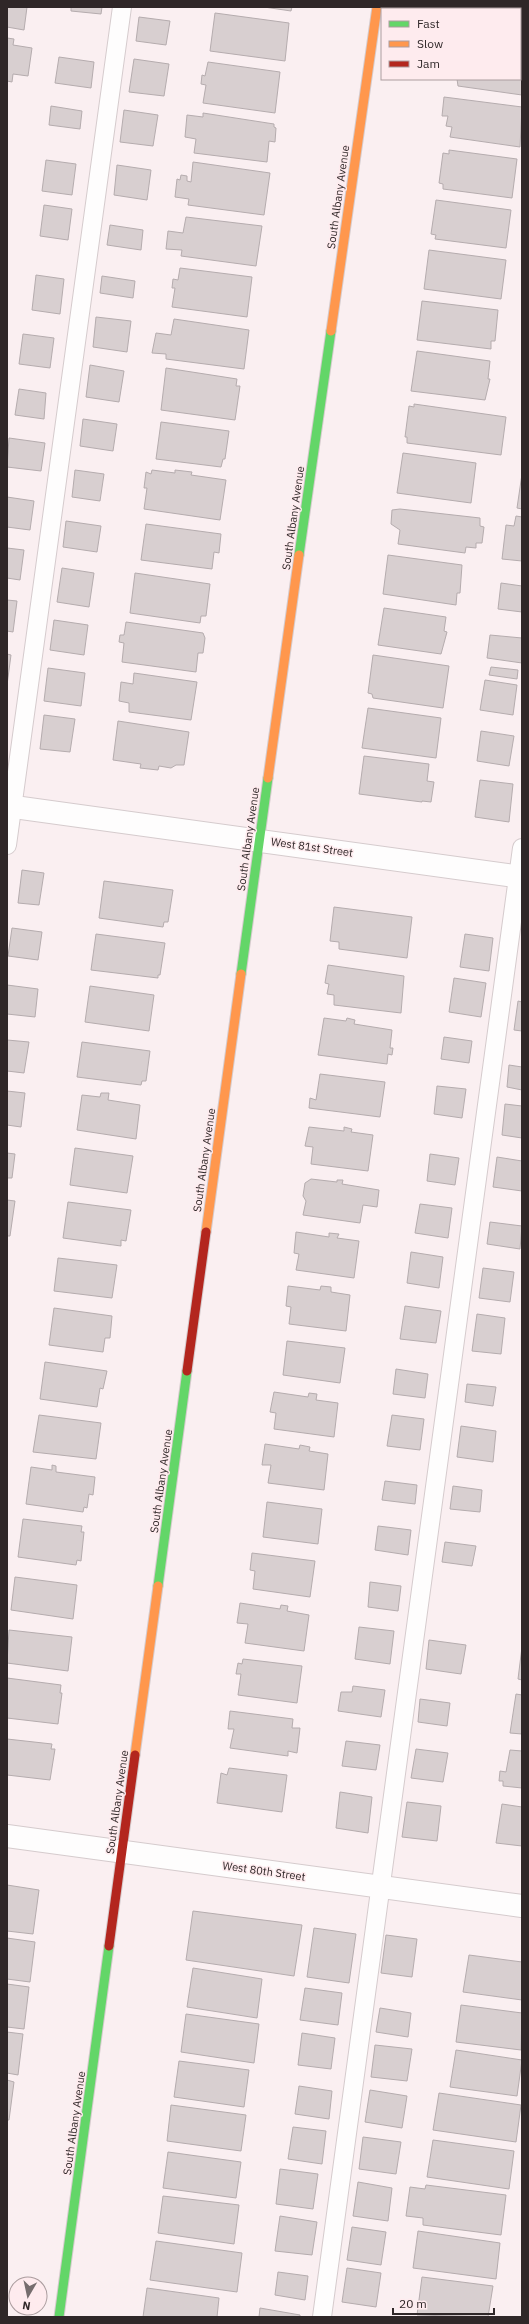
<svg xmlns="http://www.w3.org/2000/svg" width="529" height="2324" viewBox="0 0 529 2324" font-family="'IBM Plex Sans',sans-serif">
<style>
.building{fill:#d8cfd0;stroke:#b5acae}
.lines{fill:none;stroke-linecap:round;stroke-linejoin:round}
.lane-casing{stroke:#d5cbcd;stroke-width:20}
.street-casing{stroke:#d5cbcd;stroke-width:24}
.fast-casing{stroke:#d5cbcd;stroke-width:11}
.slow-casing{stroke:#d5cbcd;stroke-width:11}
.jam-casing{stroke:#d5cbcd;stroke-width:11}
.lane{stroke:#fefdfd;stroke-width:18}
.street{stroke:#fefdfd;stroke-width:22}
.fast{stroke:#63d668;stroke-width:9}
.slow{stroke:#ff974d;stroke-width:9}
.jam{stroke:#b3261e;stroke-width:9}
.labels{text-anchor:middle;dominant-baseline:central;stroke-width:3;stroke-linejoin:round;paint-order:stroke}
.street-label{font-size:11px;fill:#2f2728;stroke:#feebee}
</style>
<rect width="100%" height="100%" fill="#faeff1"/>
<!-- building -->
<path class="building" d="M7,7H27L24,30L7,27Z
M71,7H102L101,14L71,11Z
M264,7H292L291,11Z
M458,7H522V41L520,40V9H458Z
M215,13L289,23L285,61L210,51Z
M139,17L170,21L166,45L136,41Z
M7,38L14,39L13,45L32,48L28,76L13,74L12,82L7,81Z
M520,55H522V95L458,86L457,79H520Z
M59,57L94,62L91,88L55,83Z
M134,59L169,64L164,96L129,92Z
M208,62L280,72L275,113L203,103L206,85L201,84L202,75L205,76Z
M444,97L522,107L520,147L450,137L452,127L446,126L448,116H442Z
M51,106L82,111L80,129L49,125Z
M124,110L158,115L153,146L120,142Z
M203,113L274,124V127L276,128L275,142L269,141L267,162L194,153L196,139L185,137L187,115L203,117Z
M449,150L517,159L512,198L443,189V184L439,183L443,153L449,154Z
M46,160L76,164L72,195L42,191Z
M193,162L270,173L264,215L188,205L189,199L175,197L177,179L180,180L181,175L187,176V181L191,182Z
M117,165L151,170L147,200L114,195Z
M436,200L511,210L506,248L435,239L436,235L431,234Z
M44,205L72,209L68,240L40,236Z
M186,217L262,226L256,266L181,256L182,250L166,249L168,231L183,233Z
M110,225L143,230L141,250L107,245Z
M429,250L506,260L501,299L424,289Z
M180,268L252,277L247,317L172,307L175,288H172L173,279L178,280Z
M36,275L64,279L60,314L32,310Z
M102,276L135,281L133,298L100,293Z
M422,301L498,310L495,341H491V349L417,340Z
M96,317L131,321L127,352L93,347Z
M174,319L249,330L244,369L166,359V354L152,353L156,333L171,335Z
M23,334L54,338L50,368L19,364Z
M417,351L490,361L488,379H490L485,400L411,391Z
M90,365L124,371L119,402L86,397Z
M166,368L237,379L236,386H240L235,420L161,410Z
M19,389L46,393L44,419L15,415Z
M414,404L506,417L501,455L407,443V437H405L409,406L414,407Z
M83,419L117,424L113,451L80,446Z
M161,422L229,431L225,459H223L221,467L156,459Z
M9,438L45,443L41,471L7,467Z
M403,453L476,463L471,503L397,493Z
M75,470L104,474L100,501L72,497Z
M152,470L175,473V470L192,472L191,475L226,480L220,520L144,509L147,488H144L146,472L151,474Z
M522,474V509L517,508Z
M7,497L34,501L30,530L7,527Z
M400,509L480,518V526L484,527L482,543H476V548L466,547L465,553L398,544L400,530L391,524L392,510Z
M516,516L522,517V561L502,559L506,525L514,526Z
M66,521L101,526L97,552L63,547Z
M146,524L221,534L219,553L214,552L212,569L141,560Z
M7,548L24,550L20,580L7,578Z
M388,555L462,565L460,593H457L456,605L383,594Z
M62,568L94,573L89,607L57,602Z
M135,573L210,584L206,616H201L200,623L130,613Z
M501,583L522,586V612L498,609Z
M7,600L17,601L13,632L7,631Z
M384,608L446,617L444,631L447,632L441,654L378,645Z
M54,620L88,625L84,655L50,650Z
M126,622L203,633L205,638L203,653H198L196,672L122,662L124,643L119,642L120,635H124Z
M490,635L522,638V663L487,658Z
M7,654L11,655L7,685Z
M373,655L449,666L443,708L373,698L372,694L368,693Z
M491,667L518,670L517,679L489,675Z
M48,668L85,673L81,706L44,701Z
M134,673L197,682L191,720L129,712V703L119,701L121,682L133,684Z
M485,680L517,685L513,715L480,710Z
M368,708L441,718L436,758L362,748Z
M44,715L75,719L70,752L40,749Z
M118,721L189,732L184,765H176L171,768L159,766L158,770L140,768L141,764L113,760Z
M481,731L514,736L509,766L477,761Z
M364,756L429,764L427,781L434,782L431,802L422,801V802L359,794Z
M480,780L513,784L509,822L475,817Z
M22,870L44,873L39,905L18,903Z
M104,881L173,890L168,922H164L163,927L99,918Z
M334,907L412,917L407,958L339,949V942L330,941Z
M12,928L42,932L38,960L8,956Z
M96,934L165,943L160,975H158V978L91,970Z
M465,934L493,938L489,971L460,967Z
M328,965L404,976L401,1013L334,1005V995L327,994L329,984L325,983Z
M454,978L486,983L481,1017L449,1012Z
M7,985L38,989L35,1017L7,1014Z
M90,986L154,995L149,1031L85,1022Z
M518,1001L522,1002V1031L514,1030Z
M324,1018L346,1021L347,1018L355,1020L354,1024L392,1030L390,1048H393L392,1055L388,1054L387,1064L318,1055Z
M444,1037L472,1041L469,1063L441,1059Z
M7,1040L29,1042L24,1073L7,1071Z
M82,1042L150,1051L146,1081H142L141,1085L77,1077Z
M509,1065L522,1067V1090L507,1087Z
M320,1074L385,1082L380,1117L309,1108L310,1098L316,1100Z
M437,1086L466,1089L462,1118L434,1114Z
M7,1091L25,1093L21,1127L7,1125Z
M101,1093H109L108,1100L140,1105L136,1139L77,1130L82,1095L100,1097Z
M505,1104L522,1106V1138L502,1135Z
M309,1127L344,1131V1127L352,1129L351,1132L373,1135L368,1171L311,1164L313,1147L305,1146Z
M75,1148L133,1156L127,1193L70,1185Z
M7,1153L15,1154L12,1178H7Z
M430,1154L459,1158L455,1185L427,1181Z
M497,1157L522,1161V1191L493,1187Z
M311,1179L337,1182V1180H343L342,1184L379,1190L377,1207L363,1205L360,1223L303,1215L306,1201L303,1196L305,1183Z
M7,1200L15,1201L10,1236H7Z
M68,1202L131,1210L126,1241L121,1240V1246L63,1238Z
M420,1204L452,1208L448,1238L415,1233Z
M490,1222L522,1226L520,1249L487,1244Z
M296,1232L329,1237V1233L339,1234L337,1238L359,1241L354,1278L296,1270L299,1254L294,1253Z
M411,1252L443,1257L439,1288L407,1283Z
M58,1258L117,1265L112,1298L54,1291Z
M483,1268L514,1272L510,1302L479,1298Z
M288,1286L320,1290L321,1286L331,1287V1292L350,1295L346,1331L289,1324L291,1307L286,1306Z
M405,1306L441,1311L436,1343L400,1339Z
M54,1308L112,1316L110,1338H105L103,1352L49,1345Z
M477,1314L505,1318L501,1354L472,1351Z
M287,1341L345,1348L340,1383L283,1375Z
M45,1362L107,1371L103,1389L100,1388L97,1407L40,1399Z
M396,1369L428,1374L425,1398L393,1394Z
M467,1384L496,1387L493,1406L465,1402Z
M274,1392L308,1397L309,1393L317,1394L316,1400L338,1403L334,1437L274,1429L276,1413L270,1412Z
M39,1415L101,1423L96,1459L33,1452Z
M392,1415L424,1419L420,1450L387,1446Z
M461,1426L496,1431L493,1462L457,1457Z
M265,1444L299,1449L300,1445L310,1447L309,1451L328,1454L324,1490L268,1483L271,1465H262Z
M52,1465L56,1466V1472L95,1477L93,1495L89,1494L87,1508L84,1507L83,1512L26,1504L31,1467L52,1470Z
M385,1481L417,1485L415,1504L382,1500Z
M453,1486L482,1490L480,1512L450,1509Z
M267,1502L322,1509L318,1544L263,1537Z
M23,1519L82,1526L81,1532H84L81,1561L77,1560L76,1565L18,1557Z
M378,1526L411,1530L408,1555L375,1550Z
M445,1542L476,1546L472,1566L442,1562Z
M252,1553L315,1561L310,1597L253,1589L255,1571L250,1570Z
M15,1577L77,1585L73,1619L11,1610Z
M370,1582L401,1586L398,1611L368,1607Z
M240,1603L280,1609L281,1605L288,1606L287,1611L309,1615L304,1651L245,1643L248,1624L237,1623Z
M359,1627L394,1631L390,1664L355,1659Z
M9,1630L72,1637L68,1671L7,1663Z
M429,1640L466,1645L461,1674L426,1669Z
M522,1647V1680L518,1679Z
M243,1659L302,1666L297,1703L238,1695L241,1674H236L238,1663L242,1664Z
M7,1678L61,1685L60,1693H62L58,1724L7,1718Z
M353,1686L385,1690L381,1717L338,1711L341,1692H352Z
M516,1694L522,1695V1734L510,1733Z
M420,1699L450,1703L447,1726L418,1722Z
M230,1711L293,1719L292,1728H300L297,1753L288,1751V1756L230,1748L234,1729H228Z
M7,1739L52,1744L51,1749H55L50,1780L7,1775Z
M346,1741L380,1745L376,1770L342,1766Z
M416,1749L448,1753L443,1782L411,1778Z
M510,1750L522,1751V1788L503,1786V1781H499L500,1771L506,1772Z
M229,1768L287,1775L282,1812L217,1803L221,1773L227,1775Z
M340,1792L372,1797L368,1833L336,1828Z
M407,1802L441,1806L437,1841L402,1837Z
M502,1804L522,1807V1846L496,1843Z
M7,1885L39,1890L33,1934L7,1931Z
M193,1911L302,1925L294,1976L186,1960Z
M314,1928L356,1934L349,1983L307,1977Z
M386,1935L417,1939L412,1977L381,1973Z
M7,1938L35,1942L30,1982L7,1979Z
M469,1955L522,1962V2000L463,1992Z
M193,1968L262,1979L257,2018L187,2007Z
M7,1984L29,1987L24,2029L7,2027Z
M305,1988L342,1993L338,2025L300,2020Z
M461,2005L522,2013L521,2050L456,2042Z
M380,2008L411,2013L408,2037L376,2032Z
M186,2014L259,2024L254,2063L181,2052Z
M7,2032L23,2034L18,2075L7,2073Z
M302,2033L335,2038L331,2069L298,2065Z
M375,2045L412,2049L407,2081L371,2077Z
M456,2050L522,2060L517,2096L450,2087Z
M179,2061L249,2070L244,2107L174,2097Z
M7,2080L14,2082L9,2120H7Z
M299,2086L332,2091L329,2119L295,2114Z
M370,2090L407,2096L402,2128L365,2122Z
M439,2093L521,2105L516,2142L433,2130Z
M171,2105L246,2115L241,2151L167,2141Z
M293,2127L326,2131L322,2164L288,2159Z
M363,2137L401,2142L396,2174L359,2169Z
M433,2140L514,2151L509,2189L427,2177Z
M168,2152L241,2162L236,2198L163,2188Z
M280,2169L318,2174L313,2209L276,2204Z
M358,2182L392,2188L388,2221L353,2216Z
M426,2185L506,2195L501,2235L423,2225V2218L406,2216L410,2187L425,2189Z
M163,2196L239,2205L234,2244L158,2233Z
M280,2216L317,2222L312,2255L275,2251Z
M352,2227L386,2232L381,2265L347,2260Z
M418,2231L500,2243L496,2279L413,2268Z
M156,2241L242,2253L237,2292L150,2280Z
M347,2268L381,2273L376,2307L342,2302Z
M278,2272L308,2276L305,2300L275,2295Z
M422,2277L493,2286L488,2317L417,2315Z
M147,2288L219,2298L217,2317H143Z
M260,2308L300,2315V2317H259Z"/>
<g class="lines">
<defs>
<path id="lane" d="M7,845L122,7
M322,2317L522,848"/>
<path id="street" d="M7,806L522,877
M7,1836L522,1906"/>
<path id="fast" d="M299,555L331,331
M241,974L268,778
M158,1586L187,1371
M59,2317L109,1946"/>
<path id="slow" d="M331,331L377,7
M268,778L299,555
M206,1232L241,974
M135,1755L158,1586"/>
<path id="jam" d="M187,1371L206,1232
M109,1946L135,1755"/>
</defs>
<!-- lane casing -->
<use href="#lane" class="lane-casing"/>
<!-- street casing -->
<use href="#street" class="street-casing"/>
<!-- fast casing -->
<use href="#fast" class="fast-casing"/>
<!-- slow casing -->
<use href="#slow" class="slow-casing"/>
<!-- jam casing -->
<use href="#jam" class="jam-casing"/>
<!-- lane -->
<use href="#lane" class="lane"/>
<!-- street -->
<use href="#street" class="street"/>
<!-- fast -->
<use href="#fast" class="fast"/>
<!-- slow -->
<use href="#slow" class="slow"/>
<!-- jam -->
<use href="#jam" class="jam"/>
</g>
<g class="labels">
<!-- street labels -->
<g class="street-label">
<text transform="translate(338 197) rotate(-82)">South Albany Avenue</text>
<text transform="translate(293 518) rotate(-82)">South Albany Avenue</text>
<text transform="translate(248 839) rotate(-82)">South Albany Avenue</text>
<text transform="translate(312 847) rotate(8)">West 81st Street</text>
<text transform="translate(204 1160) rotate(-82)">South Albany Avenue</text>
<text transform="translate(161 1481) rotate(-82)">South Albany Avenue</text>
<text transform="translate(117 1802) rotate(-82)">South Albany Avenue</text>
<text transform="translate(264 1871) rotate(8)">West 80th Street</text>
<text transform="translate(74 2123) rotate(-82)">South Albany Avenue</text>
</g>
</g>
<!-- border -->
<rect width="529" height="2324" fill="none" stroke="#2f2728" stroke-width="16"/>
<!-- legend -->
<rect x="381" y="8" width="140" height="72" fill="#feebee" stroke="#ab9d9f"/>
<rect x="389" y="21" width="20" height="6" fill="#63d668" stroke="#ab9d9f"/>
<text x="417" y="28" font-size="12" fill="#2f2728">Fast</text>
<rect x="389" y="41" width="20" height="6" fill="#ff974d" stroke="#ab9d9f"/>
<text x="417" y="48" font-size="12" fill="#2f2728">Slow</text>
<rect x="389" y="61" width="20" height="6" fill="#b3261e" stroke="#ab9d9f"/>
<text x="417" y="68" font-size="12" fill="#2f2728">Jam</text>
<!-- north arrow -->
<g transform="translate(28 2296) rotate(189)"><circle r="19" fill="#feebee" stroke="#ab9d9f"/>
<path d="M0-3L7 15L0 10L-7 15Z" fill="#766d6e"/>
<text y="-6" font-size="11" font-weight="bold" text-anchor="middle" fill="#2f2728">N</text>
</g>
<!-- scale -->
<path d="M393 2308v6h101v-6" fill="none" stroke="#2f2728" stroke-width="2"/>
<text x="399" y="2308" font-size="12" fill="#2f2728" stroke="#feebee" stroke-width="3" paint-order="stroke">20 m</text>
</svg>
